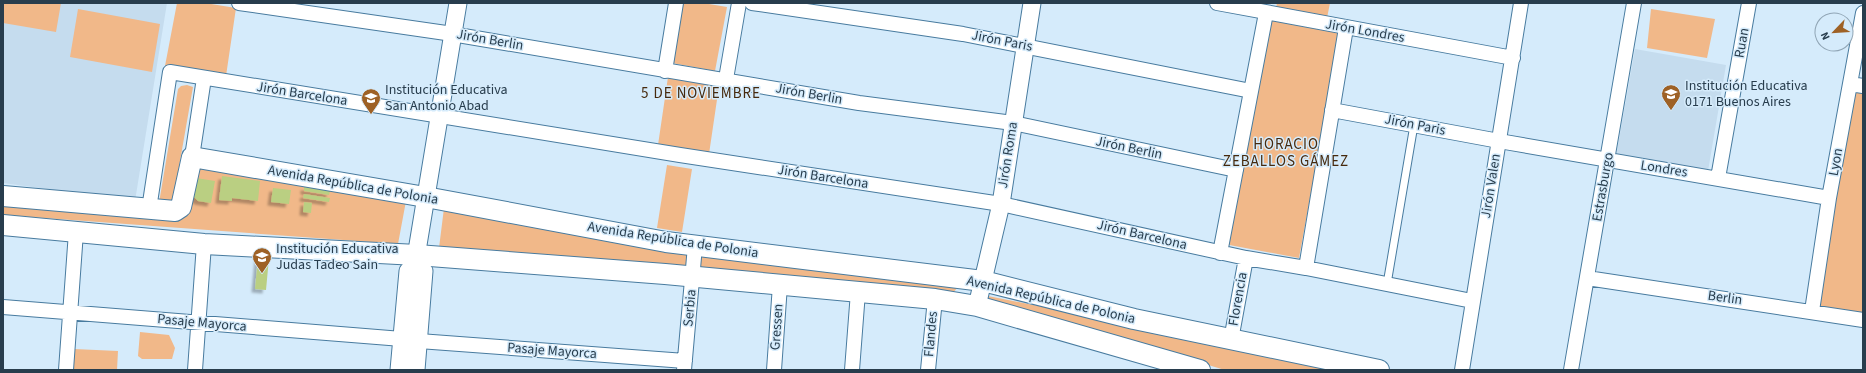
<svg xmlns="http://www.w3.org/2000/svg" width="1866" height="373" viewBox="0 0 1866 373" font-family="'Source Sans 3',sans-serif">
<style>
.built{fill:#c5dcee}
.green{fill:#f1b889}
.building{fill:#bacf82;filter:url(#shadow)}
.lines{fill:none;stroke-linecap:round;stroke-linejoin:round}
.service-casing{stroke:#487b9f;stroke-width:9}
.minor-casing{stroke:#487b9f;stroke-width:16}
.tertiary-casing{stroke:#487b9f;stroke-width:19}
.secondary-casing{stroke:#487b9f;stroke-width:22}
.service{stroke:#fff;stroke-width:7}
.minor{stroke:#fff;stroke-width:14}
.tertiary{stroke:#fff;stroke-width:17}
.secondary{stroke:#fff;stroke-width:20}
.labels{text-anchor:middle;dominant-baseline:central;stroke-width:3;stroke-linejoin:round;paint-order:stroke}
.street-label{font-size:14px;fill:#283d4d;stroke:#d5ebfb}
.poi-label{font-size:14px;fill:#283d4d;stroke:#d5ebfb;text-anchor:start}
.neighbourhood-label{font-size:15px;letter-spacing:1px;fill:#46290d;stroke:#d5ebfb}
</style>
<defs>
<filter id="shadow"><feDropShadow dx="-3.5" dy="3.5" stdDeviation="1" flood-color="#0004"/></filter>
</defs>
<rect width="100%" height="100%" fill="#d5ebfb"/>
<!-- built -->
<path class="built" d="M3,3H167L135,201L3,183Z
M1635,49L1726,65L1708,171L1616,156Z"/>
<!-- green -->
<path class="green" d="M3,3H61L56,32L3,23Z
M177,3H205L236,8L226,76L165,66Z
M683,3H703L727,7L715,71L672,63Z
M1277,3H1330L1327,18L1276,8Z
M78,9L160,24L152,72L70,57Z
M1651,9L1715,19L1707,58L1647,48Z
M1267,17L1338,28L1340,35L1299,258L1224,244Z
M668,77L719,86L709,154L658,145Z
M187,85L193,87L173,201L159,203L178,89L181,86Z
M1853,92L1863,93V317L1818,310Z
M200,165L406,201L398,244L3,215V202L183,213Z
M667,165L692,169L682,232L657,228Z
M444,208L958,287L952,294L439,248Z
M988,296L1361,370H1225L982,298Z
M140,332L169,335L175,348L172,359H142L138,356Z
M74,349L118,351L117,370H73Z"/>
<!-- building -->
<path class="building" d="M222,176L260,181L258,201L232,198V201L219,200Z
M196,178L215,181L211,203L198,201L193,196Z
M304,187L330,191L329,195L304,191Z
M273,188L291,190L289,204L271,202Z
M304,194L330,198L329,202L303,198Z
M304,202L312,203L311,213L303,212Z
M258,257L269,258L266,290L255,289Z"/>
<g class="lines">
<defs>
<path id="service" d="M1387,284L1414,125"/>
<path id="minor" d="M239,3L446,33L859,103L1013,123L1236,170
M752,3L963,34L1251,91
M1217,3L1513,58
M665,71L676,3
M726,79L739,3
M1850,84L1863,86
M1332,110L1499,141L1829,198
M192,157L204,78
M1718,178L1749,3
M149,209L170,72L680,155L1001,204L1246,258L1306,268L1472,301
M1220,253L1266,13
M1306,268L1346,28
M1587,278L1863,320
M3,307L402,339
M1812,311L1829,198L1863,13
M1231,340L1246,258
M419,341L685,361
M66,370L76,232
M195,370L204,244
M684,370L695,246
M774,370L780,285
M852,370L858,292
M928,370L935,299
M1462,370L1521,3
M1571,370L1634,3"/>
<path id="tertiary" d="M415,263L424,271L416,370
M977,306L1001,204L1032,3
M399,370L408,271L415,263L458,3"/>
<path id="secondary" d="M3,196L175,211L181,207L192,157L431,198L666,242L983,281L1134,319L1379,370
M3,225L204,244L417,255L665,274L935,299L977,306L1200,370"/>
</defs>
<!-- service casing -->
<use href="#service" class="service-casing"/>
<!-- minor casing -->
<use href="#minor" class="minor-casing"/>
<!-- tertiary casing -->
<use href="#tertiary" class="tertiary-casing"/>
<!-- secondary casing -->
<use href="#secondary" class="secondary-casing"/>
<!-- service -->
<use href="#service" class="service"/>
<!-- minor -->
<use href="#minor" class="minor"/>
<!-- tertiary -->
<use href="#tertiary" class="tertiary"/>
<!-- secondary -->
<use href="#secondary" class="secondary"/>
</g>
<!-- icons -->
<defs>
<symbol id="school-pin" viewBox="-11 -11 22 30"><path d="M0 17L-7.5 6A9.5 9.5 0 1 1 7.5 6Z" fill="#9e6125" stroke="#d5ebfb"/><path d="M0-5L7-2L0 1L-7-2ZM-4 1L0 2.5L4 1V4Q0 6-4 4Z" fill="#fff"/></symbol>
</defs>
<g fill-rule="evenodd">
<use href="#school-pin" x="1660" y="83" width="22" height="30"/>
<use href="#school-pin" x="360" y="87" width="22" height="30"/>
<use href="#school-pin" x="251" y="246" width="22" height="30"/>
</g>
<g class="labels">
<!-- street labels -->
<g class="street-label">
<text transform="translate(1365 31) rotate(10)">Jirón Londres</text>
<text transform="translate(490 40) rotate(10)">Jirón Berlin</text>
<text transform="translate(1002 41) rotate(11)">Jirón Paris</text>
<text transform="translate(1742 43) rotate(-80)">Ruan</text>
<text transform="translate(302 94) rotate(9)">Jirón Barcelona</text>
<text transform="translate(809 94) rotate(10)">Jirón Berlin</text>
<text transform="translate(1415 125) rotate(11)">Jirón Paris</text>
<text transform="translate(1129 148) rotate(12)">Jirón Berlin</text>
<text transform="translate(1008 155) rotate(-81)">Jirón Roma</text>
<text transform="translate(1836 162) rotate(-80)">Lyon</text>
<text transform="translate(1664 169) rotate(9)">Londres</text>
<text transform="translate(823 177) rotate(9)">Jirón Barcelona</text>
<text transform="translate(353 185) rotate(10)">Avenida República de Polonia</text>
<text transform="translate(1491 186) rotate(-81)">Jirón Valen</text>
<text transform="translate(1603 187) rotate(-80)">Estrasburgo</text>
<text transform="translate(1142 235) rotate(13)">Jirón Barcelona</text>
<text transform="translate(673 240) rotate(9)">Avenida República de Polonia</text>
<text transform="translate(1725 298) rotate(8)">Berlin</text>
<text transform="translate(1238 299) rotate(-80)">Florencia</text>
<text transform="translate(1051 300) rotate(13)">Avenida República de Polonia</text>
<text transform="translate(690 308) rotate(-85)">Serbia</text>
<text transform="translate(202 323) rotate(5)">Pasaje Mayorca</text>
<text transform="translate(777 327) rotate(-86)">Gressen</text>
<text transform="translate(931 334) rotate(-85)">Flandes</text>
<text transform="translate(552 351) rotate(4)">Pasaje Mayorca</text>
</g>
<!-- poi labels -->
<g class="poi-label">
<text x="1685" y="86">Institución Educativa<tspan x="1685" dy="16">0171 Buenos Aires</tspan></text>
<text x="385" y="90">Institución Educativa<tspan x="385" dy="16">San Antonio Abad</tspan></text>
<text x="276" y="249">Institución Educativa<tspan x="276" dy="16">Judas Tadeo Sain</tspan></text>
</g>
<!-- neighbourhood labels -->
<g class="neighbourhood-label">
<text x="701" y="93">5 DE NOVIEMBRE</text>
<text x="1286" y="144">HORACIO<tspan x="1286" dy="17">ZEBALLOS GÁMEZ</tspan></text>
</g>
</g>
<!-- border -->
<rect width="1866" height="373" fill="none" stroke="#283d4d" stroke-width="8"/>
<!-- north arrow -->
<g transform="translate(1834 32) rotate(245)"><circle r="19" fill="#d5ebfb" stroke="#90a5b5"/>
<path d="M0-3L7 15L0 10L-7 15Z" fill="#9e6125"/>
<text y="-6" font-size="11" font-weight="bold" text-anchor="middle" fill="#283d4d">N</text>
</g>
</svg>
